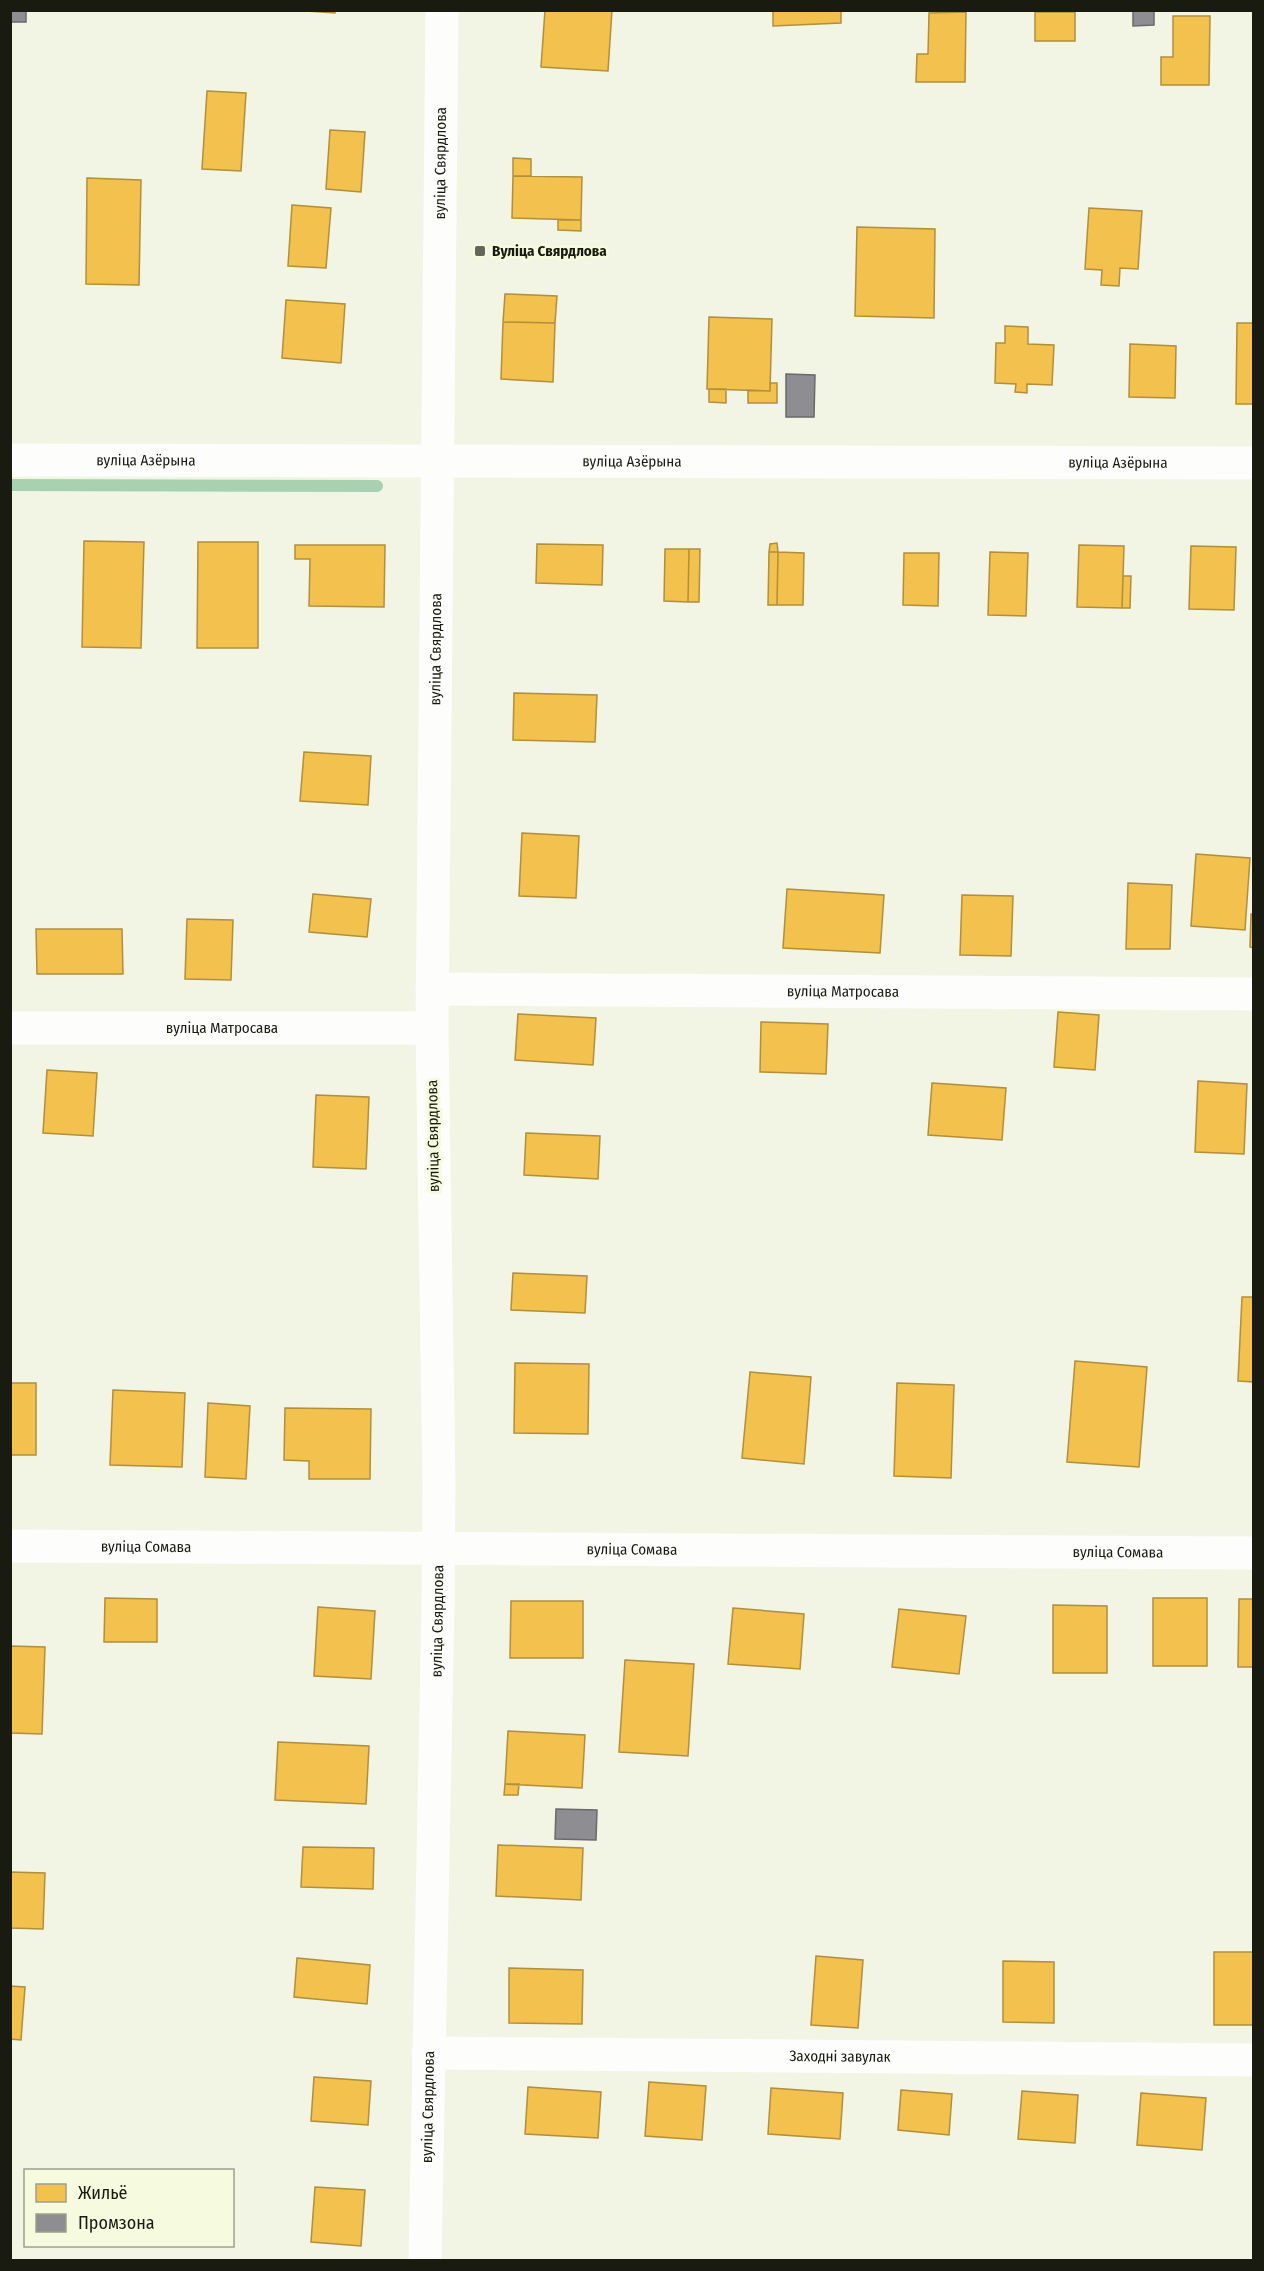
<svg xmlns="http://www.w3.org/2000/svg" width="1264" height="2271" viewBox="0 0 1264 2271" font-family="'Fira Sans Condensed',sans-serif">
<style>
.homes{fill:#f2c14e;stroke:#b18f3b;stroke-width:1.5}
.industry{fill:#8d8d92;stroke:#6a6a6b;stroke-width:1.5}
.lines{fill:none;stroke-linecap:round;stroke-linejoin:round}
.stream{stroke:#a8d1b1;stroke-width:12}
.minor{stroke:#fdfdfb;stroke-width:33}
.tertiary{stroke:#fdfdfb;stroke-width:33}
.secondary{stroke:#fdfdfb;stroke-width:33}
.poi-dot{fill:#65665a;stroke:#f6fade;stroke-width:2}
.labels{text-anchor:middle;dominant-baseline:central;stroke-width:6;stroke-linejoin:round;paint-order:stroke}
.street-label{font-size:15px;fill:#191a10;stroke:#f6fade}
.poi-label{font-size:15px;font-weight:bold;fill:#191a10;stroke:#f6fade;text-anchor:start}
</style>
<rect width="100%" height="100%" fill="#f2f4e4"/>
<!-- homes -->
<path class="homes" d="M291,10H335V13Z
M545,10H612L608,71L541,67Z
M773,10H841V23L773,26Z
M966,12L965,82H916L917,54H928L929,13Z
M1035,12H1075V41H1035Z
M1173,16H1210L1209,85H1161V57H1173Z
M207,91L246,93L241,171L202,169Z
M330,130L365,132L361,192L326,189Z
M513,158L531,159V176H513Z
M513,176L582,177L581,220L512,218Z
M87,178L141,180L139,285L86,284Z
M292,205L331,208L326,268L288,266Z
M1089,208L1142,211L1138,269L1120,268L1119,286L1101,285L1102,270L1085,269Z
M558,220H581V231L558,230Z
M857,227L935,229L934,318L855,316Z
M505,294L557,296L555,323L503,322Z
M286,300L345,304L341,363L282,358Z
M709,317L772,319L770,391L707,389Z
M503,322L555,323L553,382L501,379Z
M1237,323H1254V404H1236Z
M1005,326L1028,327V344L1054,345L1052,385L1027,384V393L1015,392L1016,384L995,383L996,343H1005Z
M1130,344L1176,346L1175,398L1129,397Z
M770,383H777V403H748V390L770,391Z
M709,389H726V403L709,402Z
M84,541L144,542L141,648L82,647Z
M198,542H258V648H197Z
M777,543L778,552H769L770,544Z
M537,544L603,545L602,585L536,583Z
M295,545H385L384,607L309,606L310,559H295Z
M1079,545L1124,546L1122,608L1077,607Z
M1191,546L1236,547L1234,610L1189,609Z
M665,549H689L688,602L664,601Z
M689,549H700L699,602H688Z
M769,552H778L777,605H768Z
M778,552L804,553L803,605H777Z
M990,552L1028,553L1026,616L988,615Z
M904,553H939L938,606L903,605Z
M1123,576H1131L1130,608H1122Z
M514,693L597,695L595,742L513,740Z
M304,752L371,756L368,805L300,801Z
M522,833L579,836L576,898L519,896Z
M1196,854L1250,858L1245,930L1191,926Z
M1128,883L1172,885L1170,949H1126Z
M787,889L884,895L880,953L783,948Z
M313,894L371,899L367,937L309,932Z
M962,895L1013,896L1011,956L960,955Z
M1251,914H1254V948L1250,947Z
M187,919L233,920L231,980L185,979Z
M36,929H122L123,974H37Z
M1058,1012L1099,1015L1095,1070L1054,1067Z
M518,1014L596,1018L593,1065L515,1060Z
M761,1022L828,1024L826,1074L760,1072Z
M47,1070L97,1073L93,1136L43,1133Z
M1198,1081L1247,1084L1244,1154L1195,1152Z
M932,1083L1006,1088L1002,1140L928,1135Z
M316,1095L369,1097L366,1169L313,1167Z
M526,1133L600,1136L598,1179L524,1175Z
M513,1273L587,1276L585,1313L511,1310Z
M1242,1297H1254V1382L1238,1381Z
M1075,1361L1147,1367L1139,1467L1067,1462Z
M515,1363L589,1364L588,1434L514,1433Z
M750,1372L811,1377L804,1464L742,1458Z
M10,1383H36V1455H10Z
M897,1383L954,1385L951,1478L894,1476Z
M113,1390L185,1393L182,1467L110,1465Z
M208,1403L250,1406L246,1479L205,1477Z
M285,1408L371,1409L370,1479H309V1461L284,1460Z
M105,1598L157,1599V1642H104Z
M1153,1598H1207V1666H1153Z
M1239,1599H1254V1667H1238Z
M511,1601H583V1658H510Z
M1053,1605L1107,1606V1673H1053Z
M318,1607L375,1611L371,1679L314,1676Z
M733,1608L804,1614L800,1669L728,1664Z
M899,1609L966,1616L959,1674L892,1667Z
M10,1646L45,1647L42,1734L10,1733Z
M625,1660L694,1664L688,1756L619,1752Z
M508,1731L585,1735L582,1788L505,1784Z
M278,1742L369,1746L366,1804L275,1800Z
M505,1784H519L518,1795H504Z
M498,1845L583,1848L581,1900L496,1896Z
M303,1847L374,1848L373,1889L301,1887Z
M10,1872L45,1873L43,1929L10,1928Z
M1214,1952H1254L1253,2025H1214Z
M816,1956L863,1960L858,2028L811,2025Z
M297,1958L370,1965L367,2004L294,1997Z
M1003,1961L1054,1962V2023L1003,2022Z
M509,1968L583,1970L582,2024L509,2023Z
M10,1986L25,1987L21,2040L10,2039Z
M314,2077L371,2081L368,2125L311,2121Z
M649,2082L706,2086L702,2140L645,2136Z
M528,2087L601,2092L598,2138L525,2134Z
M771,2088L843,2093L840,2139L768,2134Z
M901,2090L952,2094L949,2135L898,2130Z
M1022,2091L1078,2095L1075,2143L1018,2139Z
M1141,2093L1206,2098L1202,2150L1137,2145Z
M315,2187L365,2190L361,2246L311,2242Z"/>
<!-- industry -->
<path class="industry" d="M10,10H26V22H10Z
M1133,10H1154V25L1133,26Z
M786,374L815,375L814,417H786Z
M556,1809L597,1810L596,1840L555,1839Z"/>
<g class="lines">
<!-- stream -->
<path class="stream" d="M10,485L377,486"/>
<!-- minor -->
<g class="minor">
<path id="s1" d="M10,460L1254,463"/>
<path id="s2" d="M432,989L1254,994"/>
<path id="s3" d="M10,1028H432"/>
<path id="s4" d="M428,2053L1254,2060"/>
</g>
<!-- tertiary -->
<path class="tertiary" id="s5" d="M10,1546L1254,1553"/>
<!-- secondary -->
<path class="secondary" id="s6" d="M425,2260L438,1604L439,1484L432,1028L442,10"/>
</g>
<!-- markers -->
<rect class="poi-dot" x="474" y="245" width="12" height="12" rx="3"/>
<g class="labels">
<!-- street labels -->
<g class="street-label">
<text stroke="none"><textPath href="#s6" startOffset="2097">вуліца Свярдлова</textPath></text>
<text stroke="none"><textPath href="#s1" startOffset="136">вуліца Азёрына</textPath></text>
<text stroke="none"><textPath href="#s1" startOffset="622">вуліца Азёрына</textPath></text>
<text stroke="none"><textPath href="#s1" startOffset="1108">вуліца Азёрына</textPath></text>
<text stroke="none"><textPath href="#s6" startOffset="1611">вуліца Свярдлова</textPath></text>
<text stroke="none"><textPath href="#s2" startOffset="411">вуліца Матросава</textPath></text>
<text stroke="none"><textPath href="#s3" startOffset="212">вуліца Матросава</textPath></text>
<text transform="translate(433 1136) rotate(-91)">вуліца Свярдлова</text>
<text stroke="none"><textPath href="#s5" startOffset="136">вуліца Сомава</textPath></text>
<text stroke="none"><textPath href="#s5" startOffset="622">вуліца Сомава</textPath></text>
<text stroke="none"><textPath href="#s5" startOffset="1108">вуліца Сомава</textPath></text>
<text stroke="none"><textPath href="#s6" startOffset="639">вуліца Свярдлова</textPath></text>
<text stroke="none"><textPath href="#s4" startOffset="412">Заходні завулак</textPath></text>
<text stroke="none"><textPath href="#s6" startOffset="153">вуліца Свярдлова</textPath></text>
</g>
<!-- poi labels -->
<g class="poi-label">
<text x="492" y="251">Вуліца Свярдлова</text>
</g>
</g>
<!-- border -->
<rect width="1264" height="2271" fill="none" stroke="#191a10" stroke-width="24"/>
<!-- legend -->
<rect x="24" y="2169" width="210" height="78" fill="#f6fade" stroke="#9ea08c" stroke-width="1.5"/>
<rect x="36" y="2184" width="30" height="18" fill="#f2c14e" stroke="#9ea08c" stroke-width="1.5"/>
<text x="78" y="2199" font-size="18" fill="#191a10">Жильё</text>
<rect x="36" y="2214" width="30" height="18" fill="#8d8d92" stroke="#9ea08c" stroke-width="1.5"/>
<text x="78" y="2229" font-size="18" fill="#191a10">Промзона</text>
</svg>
